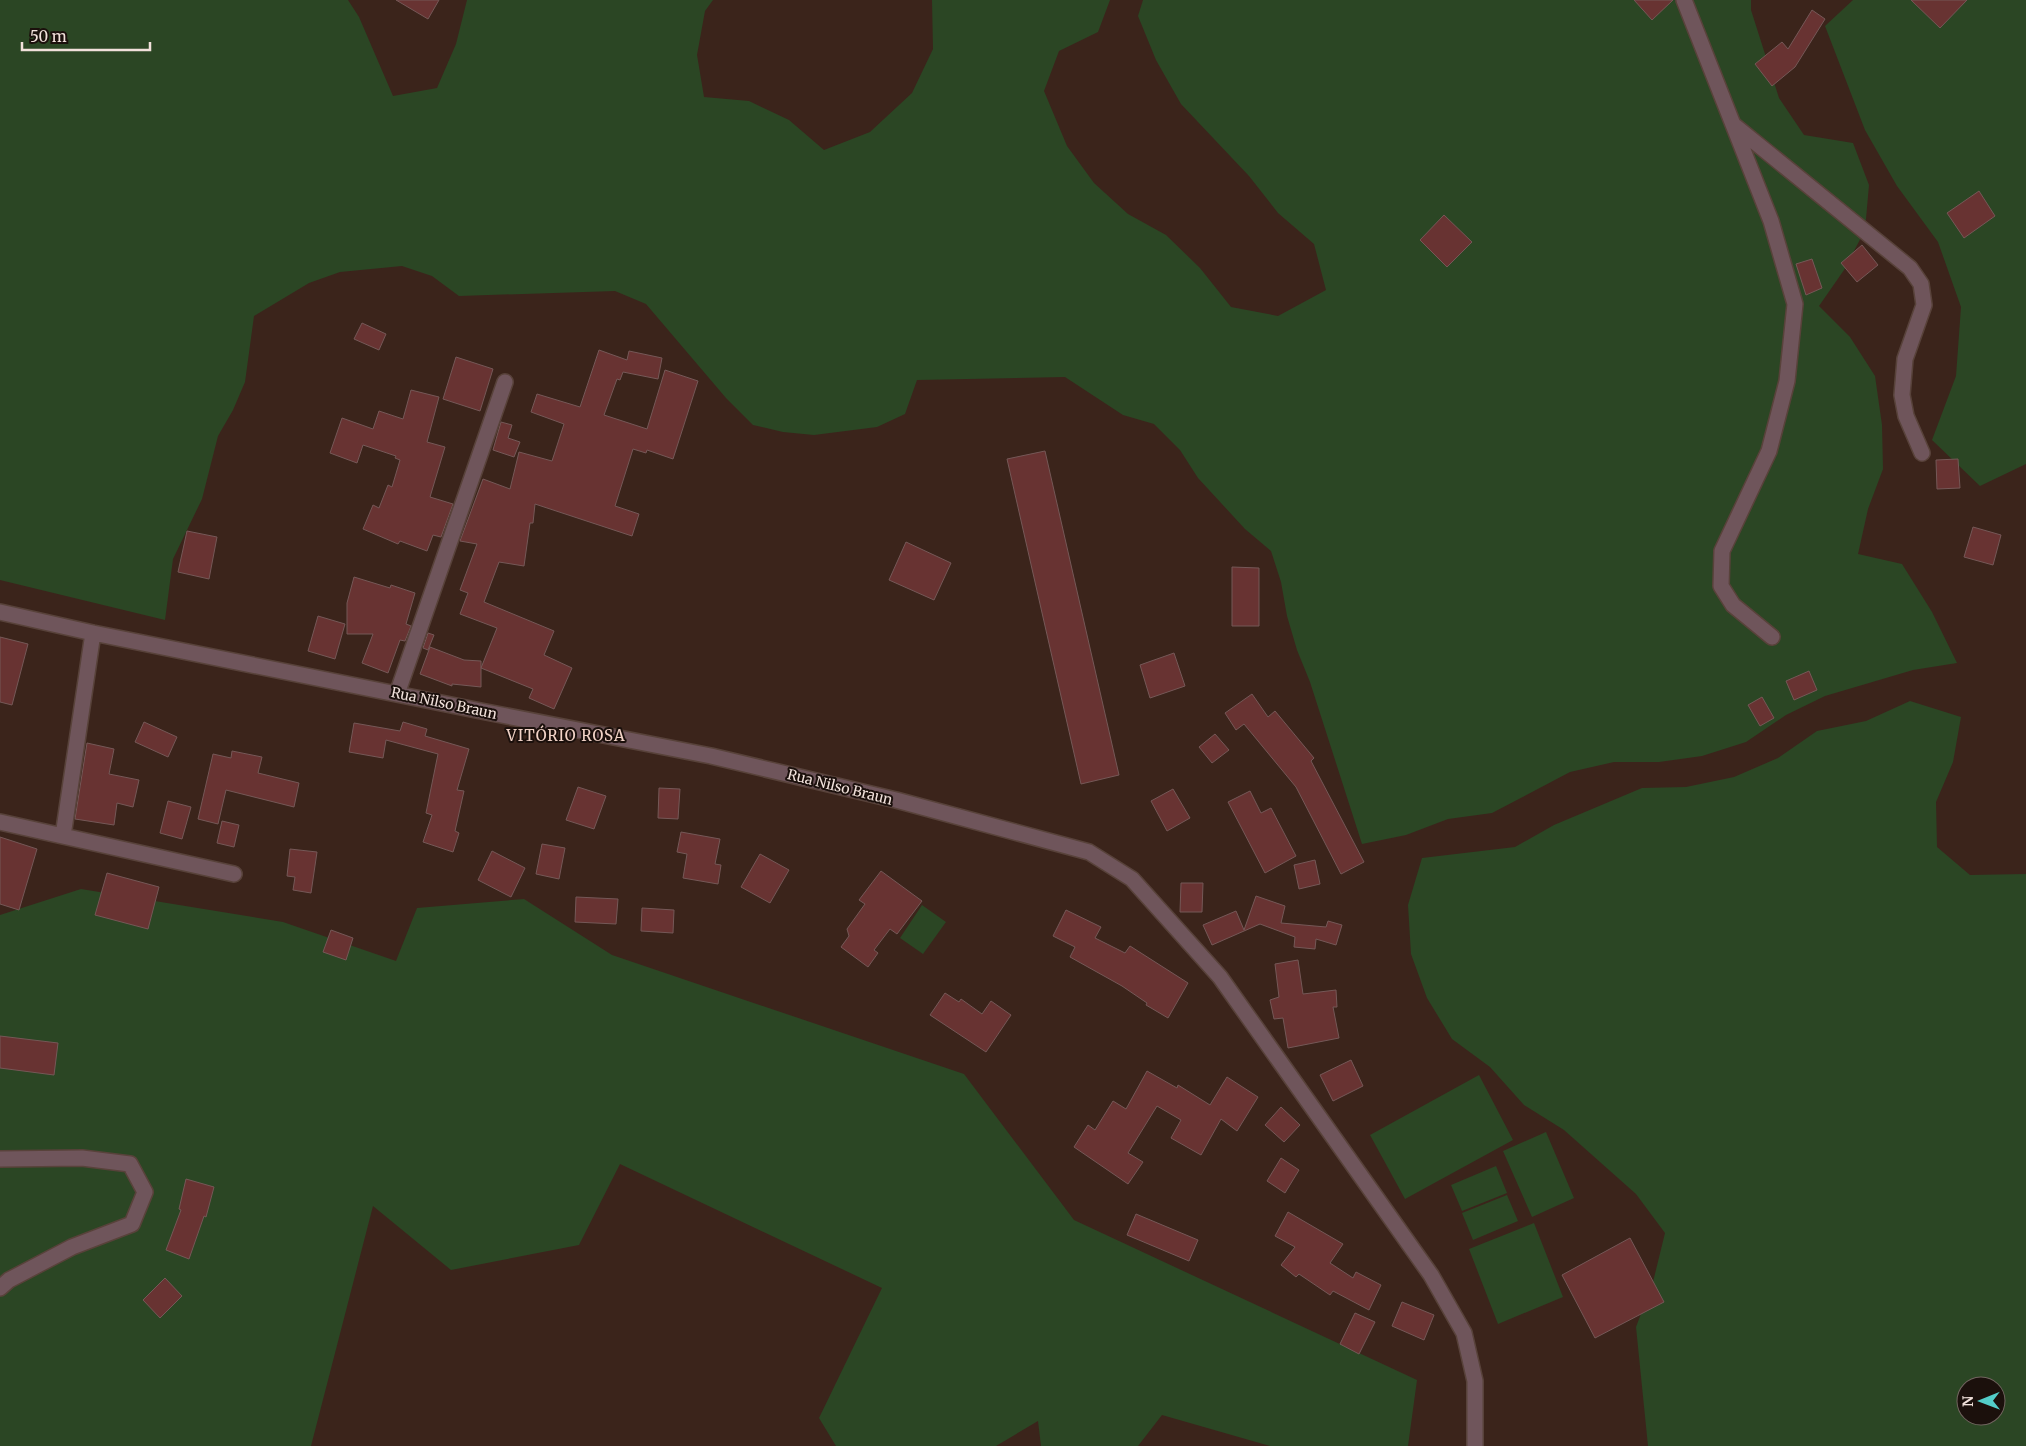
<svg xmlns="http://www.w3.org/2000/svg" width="2026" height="1446" viewBox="0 0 2026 1446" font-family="Merriweather,serif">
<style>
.green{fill:#2b4624;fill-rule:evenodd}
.building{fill:#683332;stroke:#755857}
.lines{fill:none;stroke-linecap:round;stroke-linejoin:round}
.minor-casing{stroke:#58423a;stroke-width:18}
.minor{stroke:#6f555b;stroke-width:15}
.labels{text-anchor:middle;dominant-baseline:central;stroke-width:4;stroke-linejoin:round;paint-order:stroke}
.street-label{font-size:14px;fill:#f1e1db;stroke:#1b100c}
.neighbourhood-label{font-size:15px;letter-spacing:1px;fill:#f2d3c7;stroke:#1b100c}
</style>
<rect width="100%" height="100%" fill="#3b241b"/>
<!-- green -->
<path class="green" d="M0,0H348L359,17L393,96L437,88L456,44L467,0H713L705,11L697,55L704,97L749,101L789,120L824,150L870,132L912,93L933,49L932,0H1110L1098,32L1059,51L1044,91L1067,146L1094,183L1128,214L1166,235L1200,268L1231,307L1278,316L1326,290L1314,244L1278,213L1249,176L1181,104L1156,60L1138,16L1143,0H1751V10L1779,98L1804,135L1853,143L1869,185L1865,230L1844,270L1819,306L1850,337L1875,376L1882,425L1883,469L1868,509L1858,554L1902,564L1932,612L1957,663L1913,670L1825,696L1786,715L1746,742L1702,756L1659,762H1614L1570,772L1492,813L1448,819L1406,835L1362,844L1310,682L1297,650L1287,616L1281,582L1271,551L1245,529L1198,478L1180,450L1154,424L1123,415L1065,377L917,380L905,414L877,427L814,435L783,432L753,425L726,398L646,304L615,291L459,296L432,276L402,266L340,272L309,283L254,316L245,382L233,410L218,436L202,499L173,559L165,620L0,580Z
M1853,0H2026V464L1980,486L1932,440L1956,376L1961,307L1938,242L1897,186L1865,130L1825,26Z
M1910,701L1961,717L1953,762L1936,802L1937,847L1970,875L2026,874V1446H1648L1636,1327L1653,1282L1665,1233L1636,1194L1564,1130L1524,1105L1490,1067L1452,1039L1427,998L1411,954L1408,905L1422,858L1515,847L1554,825L1642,788L1686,787L1734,777L1778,758L1817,731L1866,721ZM1966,1386H1996V1416H1966Z
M81,889L283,922L396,961L417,908L524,899L612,955L964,1074L1074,1220L1417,1380L1408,1446H1270L1162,1415L1138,1446H1041L1038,1421L996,1446H836L819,1418L882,1288L620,1164L579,1245L451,1270L373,1206L311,1446H0V915Z
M922,905L946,922L923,954L900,938Z
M1479,1075L1513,1140L1405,1199L1370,1135Z
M1546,1132L1574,1198L1532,1217L1503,1151Z
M1496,1166L1507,1193L1462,1211L1451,1185Z
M1507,1195L1518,1221L1473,1240L1462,1213Z
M1534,1223L1563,1297L1498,1324L1469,1249Z"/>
<!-- building -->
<path class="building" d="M396,0H439L428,19Z
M1634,0H1673L1652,20Z
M1911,0H1967L1940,28Z
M1812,10L1825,19L1795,67L1772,86L1755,64L1782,42L1788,49Z
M1979,191L1995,216L1964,238L1947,213Z
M1444,215L1472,242L1447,267L1420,240Z
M1862,245L1878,265L1857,282L1841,263Z
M1812,259L1822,288L1806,295L1796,264Z
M362,323L386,334L379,350L354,339Z
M599,350L627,360L629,351L662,358L658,379L623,372L620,380L617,379L604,415L647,429L665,370L698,381L673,459L647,450L646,453L633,449L615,506L639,514L632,536L535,504L533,523H530L524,566L499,562L484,602L554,631L544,655L572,668L554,709L529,698L533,689L481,668L497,628L460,614L468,593L460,590L477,544L460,541L483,479L510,489L519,452L552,461L564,424L531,412L537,394L580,407Z
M456,357L493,369L480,411L443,399Z
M411,390L439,397L427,442L445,447L430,497L453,504L441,537L433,535L427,551L400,541L398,544L363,529L373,505L379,508L388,485L392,487L400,460L395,458L396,456L363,445L357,463L330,453L342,418L373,429L379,411L403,419Z
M501,422L512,425L508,438L520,442L514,457L493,450Z
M1045,451L1119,775L1081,784L1007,459Z
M1958,459L1960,488L1937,489L1936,460Z
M1973,527L2001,535L1993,565L1964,557Z
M187,531L217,537L209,579L178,572Z
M906,542L951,563L934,600L889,580Z
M1232,567L1259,568V626H1232Z
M354,577L390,588L391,585L415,593L406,624L411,626L405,641L400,640L388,673L362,663L373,634H347V603Z
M318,616L345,624L335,659L308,651Z
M428,633L434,635L428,650L423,648Z
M0,637L28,644L12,705L0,702Z
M430,647L464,660L481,661V687L452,684V686L420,674Z
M1174,653L1185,686L1150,698L1140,665Z
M1809,671L1817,690L1794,700L1786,681Z
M1252,694L1268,717L1275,711L1314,758L1311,761L1364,862L1341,874L1296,787L1244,724L1236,730L1225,713Z
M1762,697L1774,718L1760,726L1748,705Z
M144,722L177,737L168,757L135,742Z
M403,722L427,729L425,736L469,749L457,790L464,791L455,831L459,833L453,852L423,842L432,815L426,813L438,754L386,740L383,758L349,752L354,723L400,731Z
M1215,734L1229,750L1212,763L1199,747Z
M87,743L114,749L109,774L139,780L133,807L117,803L114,825L75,819Z
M232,751L262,757L258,773L299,783L294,807L226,790L218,824L198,819L213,754L231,758Z
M578,787L606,796L594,829L566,820Z
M659,788L680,789L678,819L658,818Z
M1173,789L1190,818L1167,831L1151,801Z
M1250,791L1261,813L1271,808L1296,856L1265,873L1228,802Z
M168,801L191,807L182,839L160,833Z
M222,821L239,825L234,847L217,843Z
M681,832L720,839L715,864L721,865L718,884L683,878L687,854L677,852Z
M0,837L37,849L19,910L0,904Z
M542,844L565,848L559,879L536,874Z
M290,849L317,852L311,893L293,890L295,877L287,876Z
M492,851L525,868L511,897L478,880Z
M760,854L789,870L770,903L741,887Z
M1315,860L1320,884L1299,889L1294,865Z
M881,871L922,901L897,934L890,929L874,950L878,953L868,967L841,947L849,936L847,929L865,904L859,900Z
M107,873L159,887L148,929L95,915Z
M1181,883H1203L1202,912H1180Z
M1256,896L1285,906L1281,923L1326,927L1328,921L1342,925L1336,945L1316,939L1315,949L1294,947L1295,937L1260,924L1212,945L1203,925L1236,911L1244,930Z
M576,897L618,899L616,924L575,922Z
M642,908L674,910L673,933L641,931Z
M1066,910L1101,927L1095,938L1125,953L1130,946L1188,983L1168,1018L1146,1005L1147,1003L1122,986L1070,957L1075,947L1053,936Z
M331,930L353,938L346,960L323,952Z
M1298,960L1303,994L1336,990L1337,1007H1333L1339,1038L1288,1048L1283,1018L1274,1019L1270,1000L1279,997L1275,964Z
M945,993L959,1002L961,999L982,1014L991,1001L1011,1015L986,1052L930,1015Z
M0,1036L58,1043L54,1075L0,1068Z
M1351,1060L1363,1086L1333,1101L1320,1075Z
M1147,1071L1177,1088L1178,1085L1210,1105L1227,1077L1258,1097L1237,1131L1221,1119L1201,1155L1171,1138L1181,1120L1157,1106L1128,1153L1143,1162L1128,1184L1074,1147L1088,1125L1095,1130L1113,1101L1126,1109Z
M1281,1107L1300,1125L1284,1142L1265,1125Z
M1281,1158L1299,1170L1285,1193L1267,1181Z
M186,1179L214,1187L206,1217L204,1216L189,1259L166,1250L181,1210L179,1209Z
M1288,1212L1343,1244L1330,1263L1353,1278L1356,1272L1381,1285L1369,1310L1333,1291L1330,1295L1299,1274L1296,1277L1281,1265L1295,1247L1275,1236Z
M1136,1214L1198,1240L1189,1261L1127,1235Z
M1630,1238L1664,1302L1595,1338L1562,1275Z
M165,1278L182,1296L160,1318L143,1300Z
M1402,1302L1434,1315L1424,1340L1392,1326Z
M1355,1313L1375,1322L1359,1354L1340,1344Z"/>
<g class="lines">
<defs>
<path id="minor" d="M1684,0L1771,221L1795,304L1787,381L1769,451L1722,551L1721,586L1733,605L1772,637
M1735,126L1910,268L1921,284L1924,305L1905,359L1902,395L1906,416L1922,453
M0,612L93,633L481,711L711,756L896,800L1089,852L1132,879L1220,977L1431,1275L1464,1333L1475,1381V1446
M397,694L505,382
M0,822L234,874
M63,836L93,633
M0,1159L82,1158L130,1164L145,1192L132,1224L72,1247L9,1280L0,1288"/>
</defs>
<!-- minor casing -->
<use href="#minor" class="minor-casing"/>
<!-- minor -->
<use href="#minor" class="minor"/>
</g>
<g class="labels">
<!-- street labels -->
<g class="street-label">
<text transform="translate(444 703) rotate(12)">Rua Nilso Braun</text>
<text transform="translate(840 787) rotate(14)">Rua Nilso Braun</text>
</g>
<!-- neighbourhood labels -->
<g class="neighbourhood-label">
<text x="566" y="735">VITÓRIO ROSA</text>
</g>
</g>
<!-- north arrow -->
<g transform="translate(1981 1401) rotate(269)"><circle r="24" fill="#1b100c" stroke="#71645f"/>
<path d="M0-4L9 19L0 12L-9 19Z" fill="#53cdc9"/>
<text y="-8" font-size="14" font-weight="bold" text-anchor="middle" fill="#f1e1db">N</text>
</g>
<!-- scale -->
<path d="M22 42v8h128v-8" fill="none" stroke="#f1e1db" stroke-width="2.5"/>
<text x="30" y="42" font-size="15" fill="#f1e1db" stroke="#1b100c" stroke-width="4" paint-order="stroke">50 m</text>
</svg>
